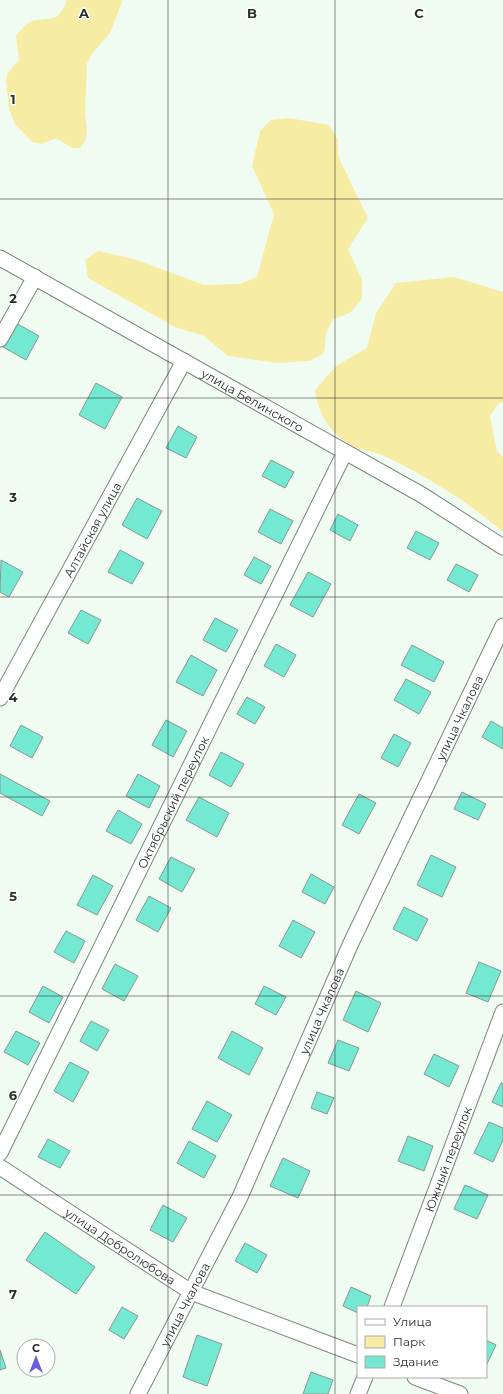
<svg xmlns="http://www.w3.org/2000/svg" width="503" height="1394" viewBox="0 0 503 1394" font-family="Montserrat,sans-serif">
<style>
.green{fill:#f7eca3}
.building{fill:#74e9d2;stroke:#899894}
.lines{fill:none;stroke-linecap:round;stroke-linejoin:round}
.minor-casing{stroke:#7a867d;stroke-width:17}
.minor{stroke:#fff;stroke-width:15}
.grid{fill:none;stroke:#292e2a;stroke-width:1;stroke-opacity:0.55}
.labels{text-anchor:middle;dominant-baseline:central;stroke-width:3;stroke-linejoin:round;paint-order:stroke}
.street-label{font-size:12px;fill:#292e2a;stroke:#fff}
.grid-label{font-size:13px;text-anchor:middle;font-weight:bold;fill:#292e2a;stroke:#fff;stroke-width:3;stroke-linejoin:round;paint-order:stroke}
</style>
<rect width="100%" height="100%" fill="#f0fcf2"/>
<!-- green -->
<path class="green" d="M67,0H123L110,33L92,54L87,63L85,112L87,132L85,141L80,148H72L56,138L42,144L32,142L15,124L9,109L6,81L7,74L19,60L16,35C20,32 23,27 27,24C44,13 57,29 67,0Z
M289,118L329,125L338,140V156L368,218L348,249L362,280V299L350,313L333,319L326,333L324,353L310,361L277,363L228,356L204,336L175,327L88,278L85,260L98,251L134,259L204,285L240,284L257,277L274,214L252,166L260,131L271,120Z
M454,277L503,292V402L499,403L490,416L497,451L503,457V532C467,501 425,475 382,455C371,451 356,450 347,443C327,428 319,415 315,390L336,366L367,348L376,313L396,283Z"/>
<!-- building -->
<path class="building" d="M16,323L39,336L26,360L3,347Z
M96,383L122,397L105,429L79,415Z
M178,426L197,437L186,458L166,448Z
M271,460L294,472L285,488L262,476Z
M137,498L162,511L147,539L122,525Z
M270,509L293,521L281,544L258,532Z
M338,514L358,525L350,541L330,530Z
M416,531L439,543L430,560L407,548Z
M120,550L144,563L132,584L108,572Z
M254,557L271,566L261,584L244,575Z
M1,560L23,572L9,597L0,592Z
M456,564L478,575L469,592L447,580Z
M308,572L331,584L313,617L290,605Z
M81,610L101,620L88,644L68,633Z
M215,618L238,630L226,652L203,640Z
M276,644L296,655L284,677L264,666Z
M412,645L444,662L434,682L401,665Z
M191,655L217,670L203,696L176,682Z
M406,679L431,692L419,714L394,700Z
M247,697L265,707L255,724L237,714Z
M166,720L187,731L173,757L152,745Z
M491,721L503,728V749L482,737Z
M21,725L43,737L32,758L10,746Z
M394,734L411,743L398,767L381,758Z
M221,752L244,764L231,787L209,775Z
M0,774L50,801L42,816L0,793Z
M138,774L160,786L149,808L126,796Z
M462,792L486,804L478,820L454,809Z
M359,794L376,803L359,834L342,825Z
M199,797L229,813L217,837L186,820Z
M118,810L142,824L131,844L106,831Z
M431,855L456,867L442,897L417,885Z
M171,857L195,869L182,892L159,879Z
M311,874L334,887L325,904L302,892Z
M93,875L113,886L97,915L77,905Z
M149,896L171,908L158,932L136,920Z
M404,907L428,919L417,941L393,929Z
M293,920L315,932L301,958L279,946Z
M66,931L85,941L74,963L54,952Z
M479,962L501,971L488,1002L466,993Z
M115,964L138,976L124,1001L102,989Z
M43,986L63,997L49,1023L29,1012Z
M264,986L286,997L276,1015L255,1004Z
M356,991L381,1003L368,1032L343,1020Z
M91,1021L109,1030L97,1051L80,1041Z
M16,1031L40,1043L28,1065L4,1052Z
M232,1031L263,1048L249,1075L218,1058Z
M338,1040L359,1048L349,1071L328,1063Z
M434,1054L459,1066L449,1087L424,1074Z
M70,1062L89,1072L73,1102L54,1091Z
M501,1083H503V1107L492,1102Z
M317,1092L334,1098L327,1114L311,1108Z
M207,1101L232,1115L217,1142L192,1129Z
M489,1122L503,1128V1140L493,1162L474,1153Z
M408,1136L433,1146L424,1171L398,1161Z
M48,1139L70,1151L60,1168L38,1157Z
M189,1141L216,1156L204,1178L177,1163Z
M283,1158L310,1171L298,1198L270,1186Z
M465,1185L488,1195L477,1219L454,1209Z
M163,1205L187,1218L173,1242L150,1230Z
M45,1232L95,1267L76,1294L26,1260Z
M245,1243L267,1255L257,1273L235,1261Z
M351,1287L371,1296L367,1307H358V1313L343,1306Z
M122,1307L138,1316L124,1339L109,1330Z
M197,1335L222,1344L207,1386L183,1377Z
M486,1340L496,1345L486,1366Z
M0,1350L6,1368L0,1370Z
M311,1372L333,1380L328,1394H303Z"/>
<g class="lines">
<defs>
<g id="minor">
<path id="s1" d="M0,258L422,495L503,547"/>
<path d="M0,339L35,277"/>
<path id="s2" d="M0,698L184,361"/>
<path id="s3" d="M0,1153L345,452"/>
<path id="s4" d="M0,1167L191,1292L358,1355"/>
<path id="s5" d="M392,1307L503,1012"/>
<path d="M415,1377L460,1394"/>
<path id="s6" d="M138,1394L240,1197L351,943L503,626"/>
<path d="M358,1394L365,1377"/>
</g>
</defs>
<!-- minor casing -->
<use href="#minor" class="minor-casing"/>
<!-- minor -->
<use href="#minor" class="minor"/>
</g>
<!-- grid -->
<path class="grid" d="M168,0V1394M335,0V1394M0,199H503M0,398H503M0,597H503M0,797H503M0,996H503M0,1195H503"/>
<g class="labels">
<!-- street labels -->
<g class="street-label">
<text stroke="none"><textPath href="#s1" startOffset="290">улица Белинского</textPath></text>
<text stroke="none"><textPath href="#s2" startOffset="192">Алтайская улица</textPath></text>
<text stroke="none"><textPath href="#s6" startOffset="749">улица Чкалова</textPath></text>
<text stroke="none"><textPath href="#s3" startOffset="391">Октябрьский переулок</textPath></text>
<text stroke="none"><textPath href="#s6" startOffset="425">улица Чкалова</textPath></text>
<text stroke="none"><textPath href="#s5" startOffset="158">Южный переулок</textPath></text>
<text stroke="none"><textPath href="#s4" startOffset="144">улица Добролюбова</textPath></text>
<text stroke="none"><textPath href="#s6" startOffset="101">улица Чкалова</textPath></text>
</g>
</g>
<g class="grid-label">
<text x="84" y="18">A</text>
<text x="252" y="18">B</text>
<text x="419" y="18">C</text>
<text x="13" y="104">1</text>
<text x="13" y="303">2</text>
<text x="13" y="502">3</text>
<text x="13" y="702">4</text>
<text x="13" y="901">5</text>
<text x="13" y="1100">6</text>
<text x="13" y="1299">7</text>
</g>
<!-- legend -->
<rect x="357" y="1306" width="130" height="72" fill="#ffffff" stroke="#a9abaa"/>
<rect x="365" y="1319" width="20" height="6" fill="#ffffff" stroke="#a9abaa"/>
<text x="393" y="1326" font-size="12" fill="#292e2a">Улица</text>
<rect x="365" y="1336" width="20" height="12" fill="#f7eca3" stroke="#a9abaa"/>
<text x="393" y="1346" font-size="12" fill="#292e2a">Парк</text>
<rect x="365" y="1356" width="20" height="12" fill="#74e9d2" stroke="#a9abaa"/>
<text x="393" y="1366" font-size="12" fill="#292e2a">Здание</text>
<!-- north arrow -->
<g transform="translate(36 1358)"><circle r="19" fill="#ffffff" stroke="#a9abaa"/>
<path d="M0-3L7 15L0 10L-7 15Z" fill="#6961da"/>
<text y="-6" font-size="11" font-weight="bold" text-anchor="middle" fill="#292e2a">С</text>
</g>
</svg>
